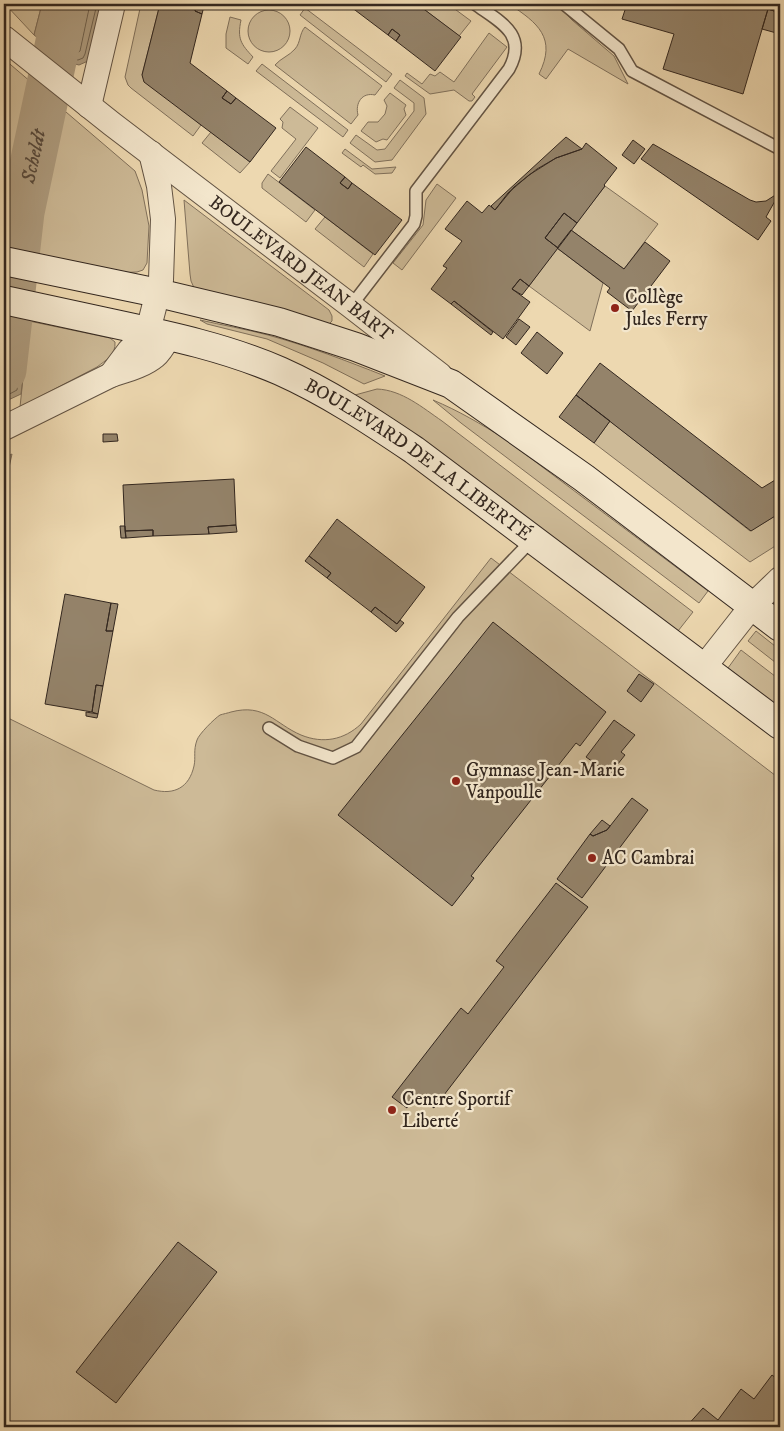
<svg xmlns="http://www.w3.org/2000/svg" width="784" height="1431" viewBox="0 0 784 1431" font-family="'IM FELL DW Pica',serif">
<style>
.green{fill:#cdba97;stroke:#80705b}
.water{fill:#ae9c7f;stroke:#7d6d59}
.pier{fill:#edd8b0}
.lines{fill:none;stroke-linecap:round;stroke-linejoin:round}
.shore{stroke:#70624f;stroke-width:1}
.river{stroke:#ae9c7f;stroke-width:45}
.building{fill:#94836a;stroke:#33271f}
.service-casing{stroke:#625343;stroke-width:14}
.minor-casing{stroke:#625343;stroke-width:26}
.secondary-casing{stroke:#33271f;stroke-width:30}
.service{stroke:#f3e6cc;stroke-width:11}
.minor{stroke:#f3e6cc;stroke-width:24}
.secondary{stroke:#f3e6cc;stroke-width:28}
.poi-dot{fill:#8f2418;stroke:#f3e6cc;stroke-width:2}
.labels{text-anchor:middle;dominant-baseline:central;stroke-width:4.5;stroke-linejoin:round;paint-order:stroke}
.street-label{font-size:19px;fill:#33271f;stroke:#f3e6cc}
.poi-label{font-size:19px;fill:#33271f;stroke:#f3e6cc;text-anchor:start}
.water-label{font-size:20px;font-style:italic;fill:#584a3c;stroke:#f3e6cc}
</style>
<rect width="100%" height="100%" fill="#edd8b0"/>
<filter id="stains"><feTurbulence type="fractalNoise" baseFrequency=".004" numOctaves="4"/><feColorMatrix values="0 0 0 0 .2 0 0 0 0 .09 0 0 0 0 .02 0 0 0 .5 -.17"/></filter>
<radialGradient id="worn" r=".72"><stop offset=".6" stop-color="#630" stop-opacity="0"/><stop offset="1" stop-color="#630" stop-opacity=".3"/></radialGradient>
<!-- green -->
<path class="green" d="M5,4H42L34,35Z
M141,4H160L142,75L201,125L193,136L131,88L128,85L125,77Z
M423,4H448L471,21L459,36L421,7Z
M509,4H556L572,20L614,56L628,84L568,49L546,79L539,74C557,38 538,23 509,4Z
M305,8L392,74L386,82L300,15Z
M248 31a21 21 0 1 1 42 0a21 21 0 1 1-42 0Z
M230,17L241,20C237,39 241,44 253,57L248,64L226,48V34Z
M305,27L382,86L375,95C362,92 355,103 358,115L351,124L275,65C281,58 289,56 295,49C301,42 299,34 305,27Z
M489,33L507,47L472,94L475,97L472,101H469L454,90L430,94L405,76L407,73L422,84L430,74L435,76L440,72L454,82Z
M4,59L135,171L142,190L149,226L147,263L143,270L137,272L114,273L4,250Z
M262,64L348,130L343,137L256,71Z
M400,80L424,98L426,114L392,160L375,162L350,143L356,135L377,150L385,149L414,111V103L394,88Z
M390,93L406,105L404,109L406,115L387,140L383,139L376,142L361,131L368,122H378L385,114L387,106L384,100Z
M290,107L318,128L280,178L271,171L296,139L282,128L283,122L280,119Z
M211,132L250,162L240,173L202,143Z
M345,149L372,169L396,167L392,173L375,174L363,165L361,167L342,153Z
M268,174L315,210L306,222L262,188V183Z
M437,184L456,198L402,270L393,263L423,225L426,200Z
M605,186L658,224L624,269L571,230Z
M184,200L329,310L332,316V321L329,324L324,323L195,290L191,281L190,274Z
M325,217L373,254L364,267L315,229Z
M557,248L603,283L590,331L529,286Z
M200,320C222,325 245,329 268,335C308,346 347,361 385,376L364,384L323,363L267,339L207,324Z
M29,321L110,338L115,342C116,355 106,360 97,367L20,407Z
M377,389C402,390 423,408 442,421L693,612L678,631L355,395Z
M433,400C459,411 481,424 505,439L708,591L699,603L461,423Z
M610,421L750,531L780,513V543L750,562L594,443Z
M491,558L780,779V1427H4V716L154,790C174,795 189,788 194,766C196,757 193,751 197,740C199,734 214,719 220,715C223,714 228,713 231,712C265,703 275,724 301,735C323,744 344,740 361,724Z
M756,631L780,650V666L748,641Z
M741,650L780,680V709L728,668Z"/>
<!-- water -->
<path class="water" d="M42,4H102L88,61L79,65L71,63L34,35Z
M33,84L61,107L47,178L13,172Z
M9,193L44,199L40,224L5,218Z
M4,324L28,329L21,394L4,402Z
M12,454L4,490V458Z"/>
<!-- pier -->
<path class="pier" d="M10,172L50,179L47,181L12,175Z
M10,190L45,196L47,199L7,192Z
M4,218H5L43,224L40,226L4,220Z"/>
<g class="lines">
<!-- shore -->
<path class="shore" d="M46,4L40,33L73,59L78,60L83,58L85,54L97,4
M53,4L47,31L77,53L80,51L90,4
M60,4L55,27L72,40L75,38L82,4
M36,95H39L55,110L44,170L41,172L21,169L19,167Z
M42,106L48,113L39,163L36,165L28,164L27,161L39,108Z
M15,199L37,203L38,205L36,216L33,217L12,214C10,210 12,202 15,199Z
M4,329L21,333L22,335L17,390L4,397
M4,335L14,338L15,340L11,385L4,390"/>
<!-- river -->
<path class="river" id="s1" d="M4,370L22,212L66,4"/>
</g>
<!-- building -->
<path class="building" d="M160,4H205L204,6L197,4L195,11L202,14L190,63L227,91L222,98L231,104L236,98L276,128L250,162L144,82L142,75Z
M197,4L204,6L202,14L195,11Z
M347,4H417L461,37L435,71L396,41L400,35L392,29L388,35Z
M627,4H747L768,9L743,94L663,69L674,34L622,19Z
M747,4H780V13L768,9Z
M768,9L780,13V34L762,29Z
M392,29L400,35L396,41L388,35Z
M227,91L236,98L231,104L222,98Z
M566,137L582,149L556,158L537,169L514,187L495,210L491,206Z
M633,140L645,149L634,164L622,155Z
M586,143L617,168L604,185L605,186L577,223L564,213L545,238L558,248L529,286L520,279L512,289L530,302L503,339L454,301L451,304L431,289L447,268L443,266L462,241L445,229L467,201L482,213L489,205L495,210L508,193L529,175L556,158L582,149Z
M653,144L750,200L756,202L766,201L780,192L766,217L771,221L758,240L641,159Z
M306,147L345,177L340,183L348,189L352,183L402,220L375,255L279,182Z
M345,177L352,183L348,189L340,183Z
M564,213L577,223L558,248L545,238Z
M571,230L624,269L645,242L670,261L632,311L607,292L610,288L557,248Z
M520,279L529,286L522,295L512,289Z
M454,301L493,332L491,335L451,304Z
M519,319L530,327L516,345L506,337Z
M537,332L563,353L547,374L521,353Z
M600,363L762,488L780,477V513L751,531L576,395Z
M576,395L610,421L594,443L559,417Z
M103,434H117L118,441L103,442Z
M234,479L236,525L208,527L209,534L153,536V530L125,531L123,485Z
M337,519L425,587L397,624L375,607L371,612L327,578L331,573L309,556Z
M236,525L237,532L209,534L208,527Z
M120,526H125L126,538H121Z
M153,530V536L126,538L125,531Z
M309,556L331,573L327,578L305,561Z
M65,594L111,603L106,631H113L103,686L96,685L92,712L45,704Z
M111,603L118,604L113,631H106Z
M375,607L397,624L400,620L404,623L396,632L371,612Z
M493,622L606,712L580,746L576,743L471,876L474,878L452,906L338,815Z
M639,674L654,684L641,702L627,691Z
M96,685L103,686L98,714L92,712Z
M86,712L98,714L97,718L86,716Z
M614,720L635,735L621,752L625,755L610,774L586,757Z
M632,798L648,810L582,898L557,879L590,834L593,836L607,830Z
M602,820L610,826L607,830L593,836L590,834Z
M556,883L588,907L434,1108L417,1095L407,1108L392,1097L461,1008L468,1014L504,967L496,961Z
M178,1242L217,1272L116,1403L76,1372Z
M772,1375L780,1381V1420L774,1427H686L703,1408L718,1420L741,1389L754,1399Z"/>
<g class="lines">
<defs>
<path id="service" d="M564,4L619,49L632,71L780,149
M351,306L414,224L416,216V191L509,69C528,34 500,22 475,4
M269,728L298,746L333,758L356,747L458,617L533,539"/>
<g id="minor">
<path id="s2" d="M4,38L112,124L351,306L440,375"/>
<path d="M89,106L113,4"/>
<path d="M111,375L129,351L148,331L161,280L163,219L159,186L151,153"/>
<path d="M4,428L111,375C126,370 143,366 155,356C161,351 165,343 169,336"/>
<path d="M704,667L752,606L780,579"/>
</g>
<g id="secondary">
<path d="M4,261L158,293L279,322L356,347L451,384L584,478L780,627"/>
<path id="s3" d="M4,300C41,308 78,316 115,324C171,336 227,348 280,371C327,392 371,421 414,450L780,725"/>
</g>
</defs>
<!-- service casing -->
<use href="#service" class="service-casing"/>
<!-- minor casing -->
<use href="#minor" class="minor-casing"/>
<!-- secondary casing -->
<use href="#secondary" class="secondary-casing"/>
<!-- service -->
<use href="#service" class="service"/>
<!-- minor -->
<use href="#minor" class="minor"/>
<!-- secondary -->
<use href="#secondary" class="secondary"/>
</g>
<!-- markers -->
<g class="poi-dot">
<circle cx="615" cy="308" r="5"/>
<circle cx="456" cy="781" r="5"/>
<circle cx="592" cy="858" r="5"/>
<circle cx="392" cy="1110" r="5"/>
</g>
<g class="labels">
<!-- street labels -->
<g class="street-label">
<text stroke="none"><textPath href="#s2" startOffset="376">BOULEVARD JEAN BART</textPath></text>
<text stroke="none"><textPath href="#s3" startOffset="450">BOULEVARD DE LA LIBERTÉ</textPath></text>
</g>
<!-- poi labels -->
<g class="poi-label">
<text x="625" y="297">Collège<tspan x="625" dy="22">Jules Ferry</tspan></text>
<text x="466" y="770">Gymnase Jean-Marie<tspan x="466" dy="22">Vanpoulle</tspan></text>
<text x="602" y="858">AC Cambrai</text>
<text x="402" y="1099">Centre Sportif<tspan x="402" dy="22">Liberté</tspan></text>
</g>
<!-- water labels -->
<g class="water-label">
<text stroke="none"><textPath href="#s1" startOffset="216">Scheldt</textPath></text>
</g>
</g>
<!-- margin -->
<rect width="784" height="1431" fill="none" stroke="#edd8b0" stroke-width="20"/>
<rect x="5" y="5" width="774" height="1421" fill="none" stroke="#33271f" stroke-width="2.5"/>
<rect x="10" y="10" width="764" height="1411" fill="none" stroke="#33271f"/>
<rect width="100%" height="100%" filter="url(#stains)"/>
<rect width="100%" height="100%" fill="url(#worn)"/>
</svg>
